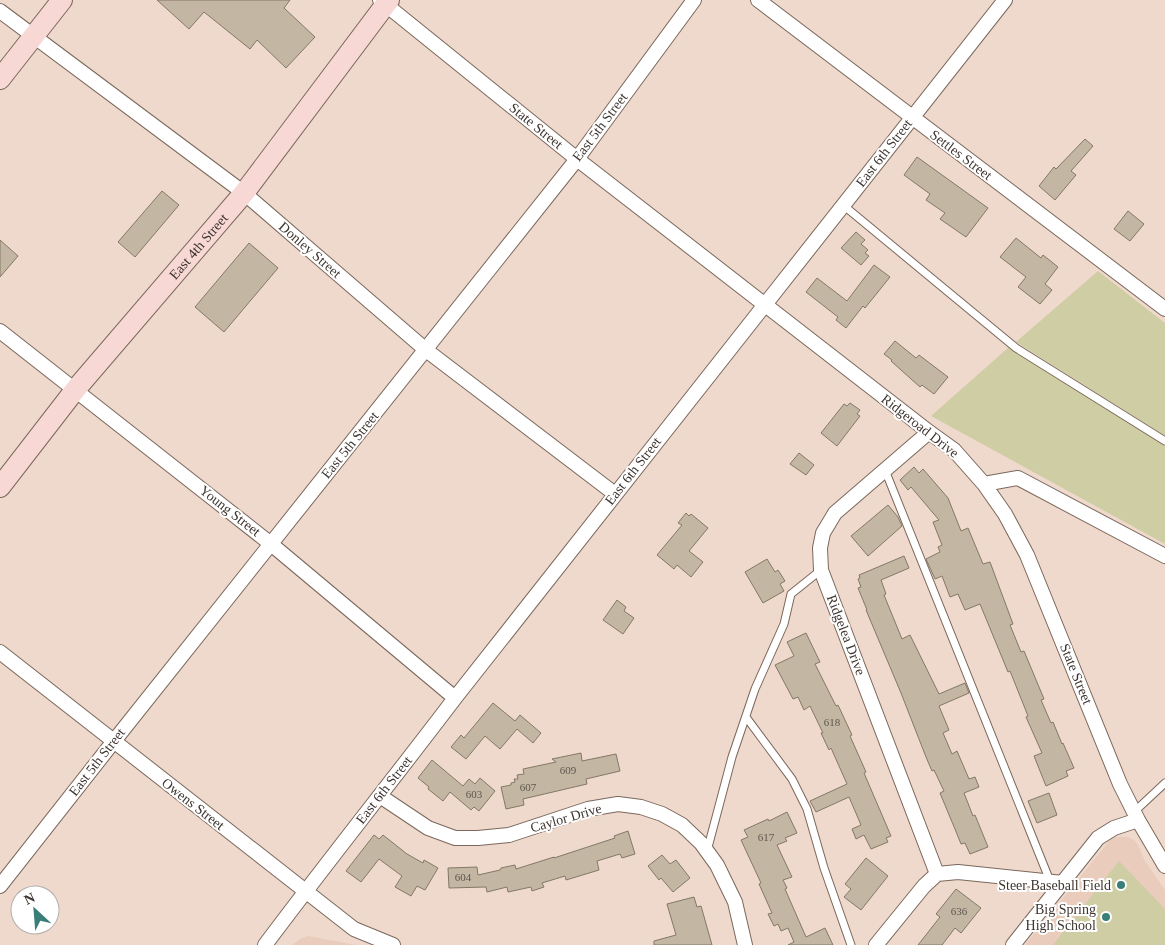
<svg xmlns="http://www.w3.org/2000/svg" width="1165" height="945" viewBox="0 0 1165 945" font-family="'Times New Roman',serif">
<style>
.built{fill:#e9ccbb}
.green{fill:#cecda3}
.building{fill:#c3b7a3;stroke:#837866}
.lines{fill:none;stroke-linecap:round;stroke-linejoin:round}
.service-casing{stroke:#7b685c;stroke-width:9}
.minor-casing{stroke:#7b685c;stroke-width:16}
.secondary-casing{stroke:#7b685c;stroke-width:22}
.service{stroke:#fff;stroke-width:7}
.minor{stroke:#fff;stroke-width:14}
.secondary{stroke:#f8d8d5;stroke-width:20}
.poi-dot{fill:#397f78;stroke:#fff;stroke-width:2}
.labels{text-anchor:middle;dominant-baseline:central;stroke-width:4;stroke-linejoin:round;paint-order:stroke}
.number-label{font-size:11px;fill:#5f564d}
.street-label{font-size:14px;fill:#3e3530;stroke:#fff}
.poi-label{font-size:14px;fill:#3e3530;stroke:#fff;text-anchor:end}
</style>
<rect width="100%" height="100%" fill="#efd9cc"/>
<!-- built -->
<path class="built" d="M1115,837H1128L1134,840L1138,845L1145,861L1165,890V945H1025L1110,840Z
M308,936L356,945H292L300,939Z"/>
<!-- green -->
<path class="green" d="M1098,271L1165,323V436L1016,342Z
M1009,347L1041,368L1165,444V544L931,416Z
M1119,861L1165,909V945H1053Z"/>
<!-- building -->
<path class="building" d="M157,0H290L284,8L315,37L286,68L257,40L250,49L204,12L189,29Z
M1085,139L1093,146L1071,171L1076,175L1055,200L1039,186L1054,167L1056,169Z
M917,157L988,208L966,237L940,219L945,213L926,200L930,194L904,175Z
M162,191L179,205L135,257L118,242Z
M1128,211L1144,224L1130,241L1114,229Z
M856,232L865,240L861,244L868,250L865,253L869,256L861,265L841,248Z
M1016,238L1041,258L1043,255L1058,267L1045,284L1052,290L1040,304L1018,287L1026,277L1000,257Z
M0,240L18,256L0,277Z
M249,243L278,268L224,332L195,307Z
M874,265L890,277L865,308L863,306L846,328L836,320L838,317L806,292L817,278L847,301Z
M895,341L916,358L919,355L948,377L934,394L922,385L920,387L891,361L892,360L884,354Z
M850,403L860,410L857,414L860,416L837,446L821,433L844,404L847,406Z
M799,453L814,465L806,475L790,464Z
M914,467L919,473L923,469L948,498L961,531L968,528L983,564L990,562L1013,624L1010,625L1021,652L1024,651L1044,699L1041,700L1051,723L1053,722L1062,744L1063,743L1074,768L1066,771L1068,776L1046,786L1034,756L1042,753L1026,717L1028,716L1010,671L1008,672L980,604L965,610L958,594L950,597L942,576L935,579L926,559L940,552L938,547L942,545L933,522L939,520L911,487L908,490L900,480Z
M888,505L898,517L902,526L868,556L851,536Z
M686,513L689,516L691,514L708,528L689,551L703,562L691,577L677,565L674,569L657,555L682,525L678,523Z
M904,556L909,568L881,580L886,594L884,595L902,639L910,635L939,694L965,683L969,693L939,706L949,730L943,733L952,754L957,751L969,779L975,777L979,787L964,793L973,816L975,815L988,847L970,854L965,843L961,844L957,834L940,793L944,791L934,770L932,771L926,757L901,693L866,610H867L858,588L861,587L858,579L860,578L859,575Z
M767,559L775,572L778,570L785,581L780,584L784,591L763,603L745,572Z
M617,600L626,607L624,611L634,618L623,634L603,620Z
M806,633L820,662L815,664L836,706L838,705L852,735L850,736L866,772L864,773L891,836L886,838L888,842L871,849L864,835L856,839L852,829L861,825L849,797L816,812L810,801L847,784L831,748L829,750L821,733H823L810,706L804,710L798,697L793,699L775,665L794,656L787,642Z
M493,703L515,721L520,715L541,733L533,743L517,729L500,749L485,736L466,759L451,747L461,735L464,738Z
M581,753L582,761L616,754L620,771L586,779L587,784L523,799L524,805L506,809L501,787L511,785V783L515,782L514,779H518L517,775L524,774L523,769L556,762L552,759Z
M432,760L463,786L469,779L475,784L480,778L495,791L479,811L474,807L471,810L450,792L443,801L428,789L429,787L418,778Z
M1049,793L1057,815L1037,823L1028,801Z
M787,812L797,833L785,838L787,841L777,845L792,877L783,880L787,888L785,889L806,937L825,928L833,945H788L794,942L788,928L781,931L778,924L774,926L768,914L772,913L759,884L761,883L741,840L748,837L744,830L768,819L769,821Z
M628,831L635,854L622,858L620,854L597,861L599,870L566,880L565,876L542,883L544,887L532,891L531,887L508,892L507,887L487,892L486,887L449,888L448,868L477,867L478,875L500,870L501,868L515,865L516,869L554,857V858L615,838L614,836Z
M374,835L379,839L383,835L407,854L423,863L424,860L438,868L425,890L417,886L411,896L395,887L402,876L379,859L361,882L346,871Z
M662,855L670,864L676,860L690,878L673,892L661,878L659,880L648,866Z
M866,858L888,876L861,910L844,897L851,889L845,884Z
M956,889L981,908L961,933L955,928L942,945H918L940,917L936,914Z
M694,897L697,907L701,906L712,945H654V941L676,935L667,904Z"/>
<g class="lines">
<defs>
<path id="service" d="M843,205L1016,348L1165,441
M885,470L1050,881
M746,717L792,779L807,809L824,868L851,945
M1134,812L1165,783
M707,851L732,757L755,689L784,624L791,594L821,570"/>
<path id="minor" d="M380,0L577,159L929,432L954,450L984,484L1018,478L1165,556
M758,0L1165,309
M0,11L244,193L426,350L615,494
M0,331L271,544L455,698
M929,432L835,513L823,533L820,548L821,570L937,874
M984,484L1005,514L1027,555L1120,784L1138,820L1165,866
M0,652L354,929L393,945
M380,796L428,828L455,838H478L509,835L588,809L618,804L641,807L662,814L682,825L701,843L717,865L735,902L745,945
M0,886L114,741L577,159L694,0
M265,945C327,862 392,781 455,698L1005,0
M876,945L924,886L937,874L958,872L1063,883
M1013,945L1098,838L1114,828L1138,820"/>
<g id="secondary">
<path d="M0,79L62,0"/>
<path id="s1" d="M0,487L75,390L244,193L389,0"/>
</g>
</defs>
<!-- service casing -->
<use href="#service" class="service-casing"/>
<!-- minor casing -->
<use href="#minor" class="minor-casing"/>
<!-- secondary casing -->
<use href="#secondary" class="secondary-casing"/>
<!-- service -->
<use href="#service" class="service"/>
<!-- minor -->
<use href="#minor" class="minor"/>
<!-- secondary -->
<use href="#secondary" class="secondary"/>
</g>
<!-- markers -->
<g class="poi-dot">
<circle cx="1121" cy="885" r="5"/>
<circle cx="1106" cy="917" r="5"/>
</g>
<g class="labels">
<!-- number labels -->
<g class="number-label">
<text x="832" y="722">618</text>
<text x="568" y="770">609</text>
<text x="528" y="787">607</text>
<text x="474" y="794">603</text>
<text x="766" y="837">617</text>
<text x="463" y="877">604</text>
<text x="959" y="911">636</text>
</g>
<!-- street labels -->
<g class="street-label">
<text transform="translate(536 126) rotate(39)">State Street</text>
<text transform="translate(600 127) rotate(-53)">East 5th Street</text>
<text transform="translate(884 153) rotate(-52)">East 6th Street</text>
<text transform="translate(961 155) rotate(37)">Settles Street</text>
<text stroke="none"><textPath href="#s1" startOffset="312">East 4th Street</textPath></text>
<text transform="translate(310 250) rotate(41)">Donley Street</text>
<text transform="translate(920 426) rotate(38)">Ridgeroad Drive</text>
<text transform="translate(350 445) rotate(-51)">East 5th Street</text>
<text transform="translate(633 471) rotate(-52)">East 6th Street</text>
<text transform="translate(230 511) rotate(38)">Young Street</text>
<text transform="translate(846 635) rotate(69)">Ridgelea Drive</text>
<text transform="translate(1076 674) rotate(68)">State Street</text>
<text transform="translate(97 762) rotate(-52)">East 5th Street</text>
<text transform="translate(384 790) rotate(-52)">East 6th Street</text>
<text transform="translate(193 804) rotate(38)">Owens Street</text>
<text transform="translate(566 818) rotate(-16)">Caylor Drive</text>
</g>
<!-- poi labels -->
<g class="poi-label">
<text x="1111" y="885">Steer Baseball Field</text>
<text x="1096" y="909">Big Spring<tspan x="1096" dy="16">High School</tspan></text>
</g>
</g>
<!-- north arrow -->
<g transform="translate(35 910) rotate(334)"><circle r="24" fill="#ffffff" stroke="#b2aeac"/>
<path d="M0-4L9 19L0 12L-9 19Z" fill="#397f78"/>
<text y="-8" font-size="14" font-weight="bold" text-anchor="middle" fill="#3e3530">N</text>
</g>
</svg>
